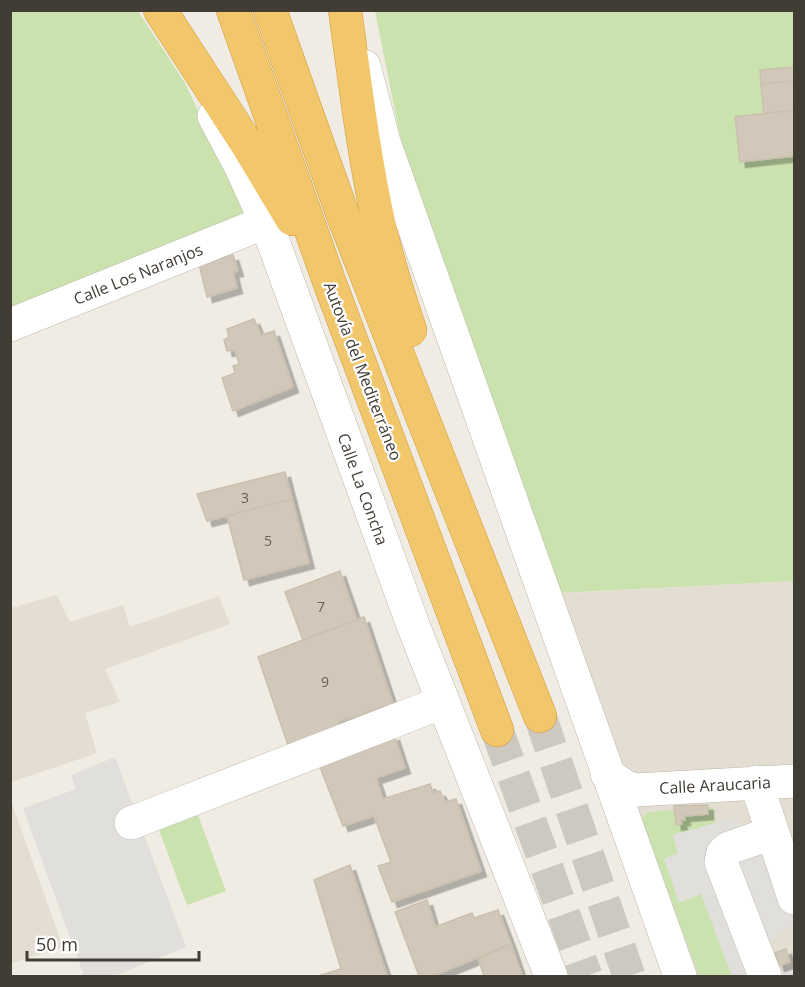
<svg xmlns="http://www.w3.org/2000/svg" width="805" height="987" viewBox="0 0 805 987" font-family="'Open Sans',sans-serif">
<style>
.residential{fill:#e4ded2}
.green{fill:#cae2ae}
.parking{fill:#e1dfdc}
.building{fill:#d1c8ba;stroke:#cbc0ae;stroke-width:1.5;filter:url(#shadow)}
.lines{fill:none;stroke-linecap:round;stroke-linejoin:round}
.highway-tunnel{stroke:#cdc9c0;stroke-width:33;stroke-dasharray:33 16;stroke-linecap:butt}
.minor-casing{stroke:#beb7aa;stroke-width:34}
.highway-casing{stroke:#d09c3d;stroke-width:34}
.minor{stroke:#fff;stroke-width:33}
.highway{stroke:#f2c76c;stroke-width:33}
.labels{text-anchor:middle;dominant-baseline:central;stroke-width:4.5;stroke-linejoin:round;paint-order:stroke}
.number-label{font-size:14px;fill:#655f56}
.street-label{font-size:16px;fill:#413c34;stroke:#fff}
</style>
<defs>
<filter id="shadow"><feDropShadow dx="5.5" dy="5.5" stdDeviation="0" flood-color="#0004"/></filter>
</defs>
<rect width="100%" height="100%" fill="#f0ece3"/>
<!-- residential -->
<path class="residential" d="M794,581V976H680L549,594Z
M57,595L70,622L123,605L130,627L219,596L230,624L105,669L120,702L85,713L97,753L11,782V608Z
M11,801L63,947L12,963L10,959Z"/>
<!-- green -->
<path class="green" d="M11,11H138L185,83L247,216L11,309Z
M375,11H794V581L559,593L402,146Z
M712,807L715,823L673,835L678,854L664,860L701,894L732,976H699L643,823V816L649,812Z
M198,815L226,891L187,905L159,830Z"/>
<!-- parking -->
<path class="parking" d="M115,757L186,947L114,976H84L23,808L76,789L71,775Z
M737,817L749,851L733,864L768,852L794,922L765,947L775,975L791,964L794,976H732L701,894L679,903L664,859L678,853L673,835Z"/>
<!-- building -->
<path class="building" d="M794,67V81L761,84L760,70Z
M794,81V110L764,114L761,84Z
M794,110V156L740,162L735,117Z
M233,255L238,271L233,272L237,288L207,297L199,264Z
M254,319L261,335L274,331L293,387L233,411L222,378L235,373L233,366L239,364L235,350L227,351L224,340L229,337L227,329Z
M285,472L292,499L207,521L197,494Z
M292,499L309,563L244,580L227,516Z
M340,571L357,620L303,640L285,592Z
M364,617L393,704L338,722L342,730L289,748L258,657Z
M394,735L405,768L376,778L383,799L430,784L433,793L440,791L445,802L456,799L481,871L392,902L378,866L391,862L374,816L343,826L318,762Z
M708,805V814L684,816L685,820H681L682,824L676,825L674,806Z
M350,865L387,976H318L341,969L314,880Z
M427,900L435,927L472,913L474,918L498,910L511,944L433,976H419L395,912Z
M511,944L522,976H484L478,959Z
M786,949L790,962L779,966L775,953Z"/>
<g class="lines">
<!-- highway-tunnel -->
<path class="highway-tunnel" d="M540,716L629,976
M497,730L586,976"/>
<defs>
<path id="minor" d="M364,66L384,142L680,976
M214,116L241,167L266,222L413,625L551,976
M10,325L266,222
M607,774L626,787L636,790L794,781
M756,782L794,898
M131,823L443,702
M765,976L721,862L723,853L729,848L772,833"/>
<path id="highway" d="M160,10L247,144L292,219
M233,10L329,281L497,730
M270,10L344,218L540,716
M345,10C355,83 364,157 380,229C388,263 399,297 410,330"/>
</defs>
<!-- minor casing -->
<use href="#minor" class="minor-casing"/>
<!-- highway casing -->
<use href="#highway" class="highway-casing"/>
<!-- minor -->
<use href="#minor" class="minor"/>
<!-- highway -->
<use href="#highway" class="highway"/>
</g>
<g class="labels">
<!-- number labels -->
<g class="number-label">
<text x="245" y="497">3</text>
<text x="268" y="540">5</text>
<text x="321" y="606">7</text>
<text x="325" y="681">9</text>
</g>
<!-- street labels -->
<g class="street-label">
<text transform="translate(138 274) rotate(-22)">Calle Los Naranjos</text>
<text transform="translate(363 371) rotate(69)">Autovía del Mediterráneo</text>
<text transform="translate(363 489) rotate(70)">Calle La Concha</text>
<text transform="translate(715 785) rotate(-3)">Calle Araucaria</text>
</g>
</g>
<!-- border -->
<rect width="805" height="987" fill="none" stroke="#413c34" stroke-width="24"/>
<!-- scale -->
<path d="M27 951v9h172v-9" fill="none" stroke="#413c34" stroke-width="3"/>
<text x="36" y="951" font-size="18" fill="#413c34" stroke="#ffffff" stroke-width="4.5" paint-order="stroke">50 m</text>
</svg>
